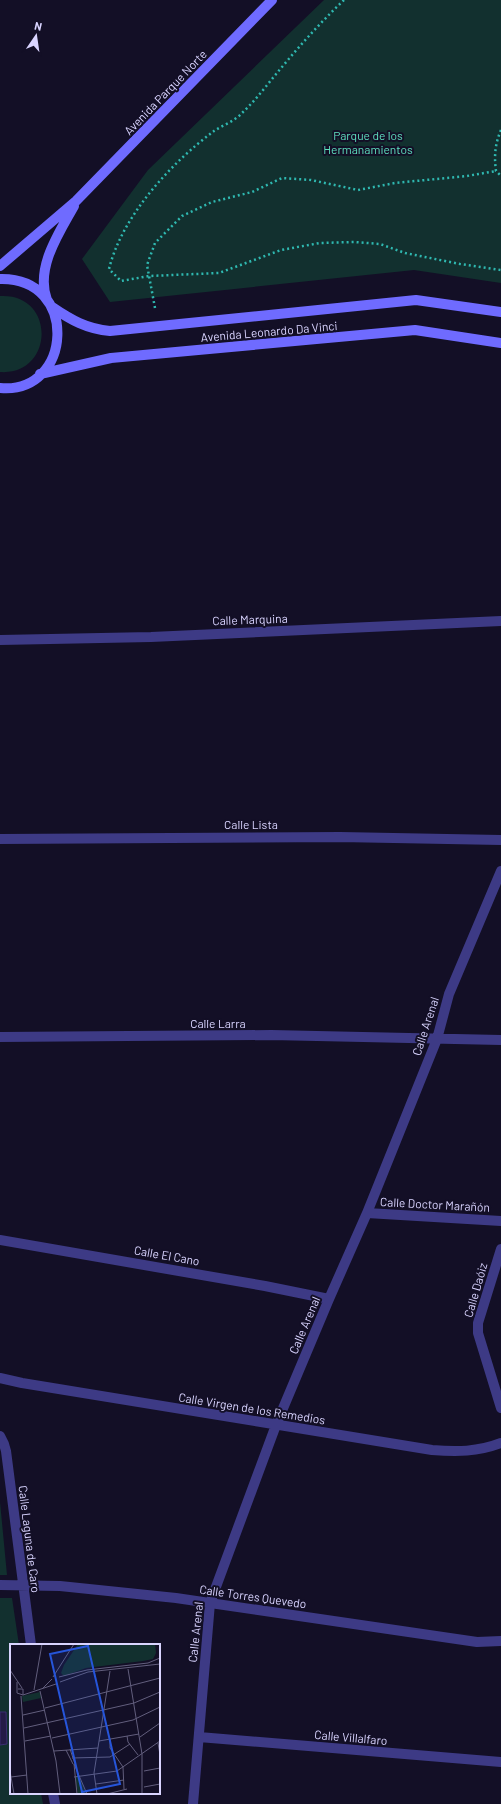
<svg xmlns="http://www.w3.org/2000/svg" width="501" height="1804" viewBox="0 0 501 1804" font-family="Barlow,sans-serif">
<style>
.green{fill:#12302f}
.building{fill:#241b47;stroke:#3b2d73}
.lines{fill:none;stroke-linecap:round;stroke-linejoin:round}
.path{stroke:#2fb8b0;stroke-width:2.5;stroke-dasharray:2 3;stroke-linecap:butt}
.street{stroke:#3d3a85;stroke-width:10}
.secondary{stroke:#6f6bff;stroke-width:10}
.labels{text-anchor:middle;dominant-baseline:central;stroke-width:4;stroke-linejoin:round;paint-order:stroke}
.street-label{font-size:12px;fill:#d9d4ff;stroke:#130f26}
.park-label{font-size:12px;fill:#5fe0c0;stroke:#130f26}
.inset-road{fill:none;stroke:#625e7d;stroke-width:1}
.view{fill:#2655da;fill-opacity:0.15;stroke:#2655da;stroke-width:2}
.inset-edge{fill:none;stroke:#d9d4ff;stroke-width:2}
</style>
<rect width="100%" height="100%" fill="#130f26"/>
<!-- green -->
<path class="green" d="M324,0H501V283L414,270L110,302L82,259L148,170Z
M0,296C57,293 54,376 0,372Z
M0,1502L7,1575H0Z
M0,1598H12L19,1645H11V1793H41L43,1804H0Z"/>
<!-- building -->
<path class="building" d="M0,1712H6L7,1744L0,1745Z"/>
<g class="lines">
<!-- path -->
<path class="path" d="M344,0C322,21 302,43 282,67C269,82 257,99 242,113C235,121 223,125 214,131C171,163 122,216 109,269L121,281L149,276L219,273L281,250L320,243L354,242L380,244L405,253L460,264L501,270
M501,130C495,144 494,156 496,171L501,176
M155,308L147,265L155,243L182,216L212,202L252,192L282,178L311,180L358,190L395,183L467,176L496,171"/>
<!-- street -->
<path class="street" d="M0,640L151,637L501,621
M0,839L340,837L501,840
M0,1037L271,1035L501,1040
M367,1213L501,1221
M0,1240L265,1286L329,1299
M501,1249L478,1323V1333L501,1408
M0,1378L22,1383L432,1450C456,1452 478,1452 501,1443
M0,1436L4,1444L6,1451L31,1645
M0,1585L60,1586L176,1598L477,1642L501,1641
M199,1737L501,1762
M53,1793L55,1804
M193,1804L210,1603L276,1425L329,1299L367,1213L437,1039L449,994L501,871"/>
<!-- secondary -->
<path class="secondary" d="M0,266L76,201L272,0
M0,279C80,277 73,395 0,388
M47,300C35,268 59,233 74,206
M52,307C71,320 87,329 110,331L416,300L501,312
M40,374L111,358L415,330L501,343"/>
</g>
<g class="labels">
<!-- street labels -->
<g class="street-label">
<text transform="translate(165 92) rotate(-46)">Avenida Parque Norte</text>
<text transform="translate(269 331) rotate(-5)">Avenida Leonardo Da Vinci</text>
<text transform="translate(250 619) rotate(-2)">Calle Marquina</text>
<text x="251" y="824">Calle Lista</text>
<text x="218" y="1023">Calle Larra</text>
<text transform="translate(425 1026) rotate(-72)">Calle Arenal</text>
<text transform="translate(435 1204) rotate(3)">Calle Doctor Marañón</text>
<text transform="translate(167 1255) rotate(10)">Calle El Cano</text>
<text transform="translate(475 1290) rotate(-74)">Calle Daóiz</text>
<text transform="translate(304 1325) rotate(-67)">Calle Arenal</text>
<text transform="translate(252 1408) rotate(9)">Calle Virgen de los Remedios</text>
<text transform="translate(30 1539) rotate(83)">Calle Laguna de Caro</text>
<text transform="translate(253 1596) rotate(8)">Calle Torres Quevedo</text>
<text transform="translate(195 1632) rotate(-84)">Calle Arenal</text>
<text transform="translate(351 1737) rotate(5)">Calle Villalfaro</text>
</g>
<!-- park labels -->
<g class="park-label">
<text x="368" y="135">Parque de los<tspan x="368" dy="14">Hermanamientos</tspan></text>
</g>
</g>
<!-- overview -->
<g transform="translate(10 1644)">
<rect width="150" height="150" fill="#130f26"/>
<path d="M68,0H145L146,9L143,15L133,17L76,24L54,32L51,29L54,21ZM30,48L31,54L13,58L12,52ZM69,132L76,150H68L65,133Z" fill="#12302f"/>
<path class="inset-road" d="M118,25L132,110V150M0,26L12,44M43,33L64,0M49,33L77,26L138,19L150,14M7,38V49L13,51V45H8M50,38L78,28L150,20M32,45L42,35M24,46L32,0M30,47L46,117L50,150M13,51L46,40M11,52L18,150M35,64L150,34M13,71L35,66M14,84L124,59L150,48M117,92L118,98L128,111M130,93L150,79M42,94L123,76L150,63M100,95V104L113,123L114,145M15,97L41,92M89,97L129,90M148,99L150,111M60,105L65,120M56,106L63,120M44,107L88,104M62,114L100,113L120,100M0,127L4,150M134,127L150,124M1,133L17,131M64,133L107,127L150,97M86,140L114,136M134,143L150,140M67,150L64,120L77,150M87,150L84,129L100,27M97,150L117,145"/>
<path class="view" d="M78,2L110,140L72,148L40,10Z"/>
<rect width="150" height="150" class="inset-edge"/>
</g>
<!-- north arrow -->
<g transform="translate(36 36) rotate(13)" stroke="#130f26" stroke-width="3" paint-order="stroke">
<path d="M0-3L7 15L0 10L-7 15Z" fill="#d9d4ff"/>
<text y="-6" font-size="11" font-weight="bold" text-anchor="middle" fill="#d9d4ff">N</text>
</g>
</svg>
